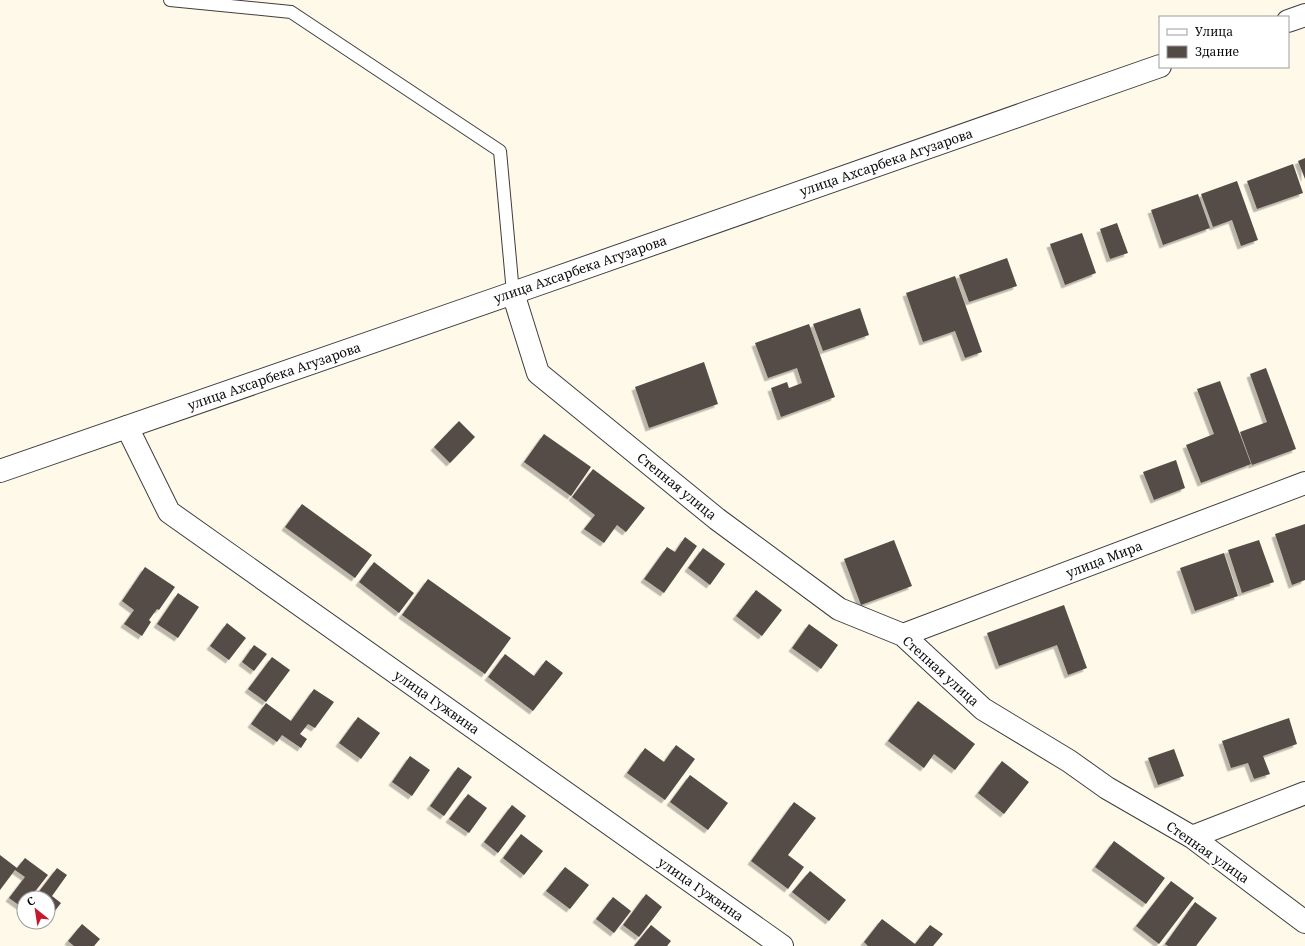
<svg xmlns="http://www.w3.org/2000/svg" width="1305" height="946" viewBox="0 0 1305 946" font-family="'Noto Serif',serif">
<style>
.building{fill:#544b46;filter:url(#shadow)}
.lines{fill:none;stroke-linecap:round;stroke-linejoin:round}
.service-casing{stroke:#3e3e3e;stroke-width:14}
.minor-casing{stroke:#3e3e3e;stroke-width:24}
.tertiary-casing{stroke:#3e3e3e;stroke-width:24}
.service{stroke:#fff;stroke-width:12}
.minor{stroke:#fff;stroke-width:22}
.tertiary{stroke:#fff;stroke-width:22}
.labels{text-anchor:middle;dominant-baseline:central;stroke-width:4;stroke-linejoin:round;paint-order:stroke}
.street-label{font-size:13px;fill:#0b0b0b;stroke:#fff}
</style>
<defs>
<filter id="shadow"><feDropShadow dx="-3.5" dy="3.5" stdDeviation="0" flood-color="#0004"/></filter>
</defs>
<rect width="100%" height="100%" fill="#fff9e9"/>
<!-- building -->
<path class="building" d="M1305,158V179L1298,161Z
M1293,164L1303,193L1257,209L1247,181Z
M1237,181L1258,240L1241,246L1232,220L1213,227L1201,194Z
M1198,194L1210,228L1163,245L1151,210Z
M1117,223L1128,253L1110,259L1100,229Z
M1082,233L1096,273L1065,285L1050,244Z
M1007,258L1017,286L969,302L959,275Z
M955,276L982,352L965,358L955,331L923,342L906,293Z
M860,308L869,335L823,351L813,324Z
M809,324L835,397L781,417L771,388L787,382L789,388L802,383L797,368L768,378L755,343Z
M704,362L718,404L649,428L635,387Z
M1266,368L1296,449L1252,465L1240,432L1267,422L1250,374Z
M1220,381L1251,464L1201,483L1186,445L1214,434L1197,389Z
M459,421L475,437L450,463L434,447Z
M544,434L591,467L571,496L524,462Z
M1176,460L1185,488L1154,500L1143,472Z
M593,469L645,508L626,532L617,525L604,543L584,529L595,515L572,497Z
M302,504L372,555L355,578L285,527Z
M1305,524V580L1292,585L1275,534Z
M685,537L697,546L664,593L644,579L667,547L675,552Z
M894,540L912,586L861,605L844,559Z
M1259,540L1274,582L1242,593L1228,550Z
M703,548L725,564L710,585L688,568Z
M1224,553L1238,596L1195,611L1180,568Z
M374,562L414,593L399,613L359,582Z
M145,567L175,587L159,610L157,609L149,620L151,622L142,636L124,624L134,610L122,601Z
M428,579L511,638L485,674L402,615Z
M756,590L782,610L762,636L736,616Z
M178,593L199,607L178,638L157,624Z
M1064,605L1087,668L1068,675L1057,645L999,666L987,633Z
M227,623L246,638L229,660L210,646Z
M809,624L838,645L821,669L792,648Z
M254,645L267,654L254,671L242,662Z
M505,654L534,676L546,660L563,673L533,711L488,677Z
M272,657L290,670L266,702L248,689Z
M314,689L334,702L315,728L308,724L300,734L307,739L301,748L282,735L277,742L251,724L266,703L291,721Z
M918,701L975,744L955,770L934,754L924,768L888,741Z
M358,717L380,733L361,759L339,743Z
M1289,718L1297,744L1263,756L1270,774L1254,779L1248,763L1231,768L1222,741Z
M676,745L695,759L665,800L627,773L645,748L664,762Z
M1174,749L1184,776L1158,785L1148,758Z
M410,756L430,770L412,796L392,782Z
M1002,761L1029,782L1004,814L978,793Z
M458,767L472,777L444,816L430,806Z
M690,775L728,803L708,830L670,802Z
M468,794L487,808L469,833L449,819Z
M794,802L816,818L788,855L804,867L788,889L751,861Z
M512,805L526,816L498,853L484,842Z
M521,834L543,851L524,875L503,858Z
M1114,841L1165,878L1146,904L1095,867Z
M0,855L17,868L25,858L48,875L30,898H24V906L23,908L9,898L25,877L15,870L0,890Z
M565,867L589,885L570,909L546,891Z
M57,868L67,875L52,896L61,903L48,920V898H34Z
M810,871L846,900L829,921L792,892Z
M1171,881L1194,898L1159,944L1136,926Z
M646,894L662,907L639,937L623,925Z
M613,897L631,911L614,933L596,919Z
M1195,902L1217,918L1196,946H1168L1165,944Z
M882,919L915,944L930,925L943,934L933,946H868L864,942Z
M82,924L100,939L94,946H74L68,941Z
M651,925L671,941L667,946H634Z"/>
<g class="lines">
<defs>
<path id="service" d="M170,0L291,12L500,151L513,293"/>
<path id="minor" d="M513,293L538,373L717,519L839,609L903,635L983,709L1069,761L1107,788L1192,837L1305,922
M127,427L169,512L782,946
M903,635L1305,483
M1192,837L1305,793"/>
<path id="tertiary" d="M1288,21L1305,15
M0,471L513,293L1160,66"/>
</defs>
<!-- service casing -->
<use href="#service" class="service-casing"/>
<!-- minor casing -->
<use href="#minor" class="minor-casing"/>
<!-- tertiary casing -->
<use href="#tertiary" class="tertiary-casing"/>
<!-- service -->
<use href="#service" class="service"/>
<!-- minor -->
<use href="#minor" class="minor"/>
<!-- tertiary -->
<use href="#tertiary" class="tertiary"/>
</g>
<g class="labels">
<!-- street labels -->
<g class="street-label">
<text transform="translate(886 162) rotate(-19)">улица Ахсарбека Агузарова</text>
<text transform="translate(580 269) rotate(-19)">улица Ахсарбека Агузарова</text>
<text transform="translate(274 376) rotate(-19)">улица Ахсарбека Агузарова</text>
<text transform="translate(677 486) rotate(39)">Степная улица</text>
<text transform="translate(1104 559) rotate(-21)">улица Мира</text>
<text transform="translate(941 671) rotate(42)">Степная улица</text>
<text transform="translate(437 702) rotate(35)">улица Гужвина</text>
<text transform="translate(1208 852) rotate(35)">Степная улица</text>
<text transform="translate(701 889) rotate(35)">улица Гужвина</text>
</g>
</g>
<!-- legend -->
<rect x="1159" y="16" width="130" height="52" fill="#ffffff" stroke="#9d9d9d"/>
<rect x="1167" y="29" width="20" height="6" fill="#ffffff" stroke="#9d9d9d"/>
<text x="1195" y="36" font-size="12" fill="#0b0b0b">Улица</text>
<rect x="1167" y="46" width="20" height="12" fill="#544b46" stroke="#9d9d9d"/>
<text x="1195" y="56" font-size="12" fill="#0b0b0b">Здание</text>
<!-- north arrow -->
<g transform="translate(36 910) rotate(330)"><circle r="19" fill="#ffffff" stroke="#9d9d9d"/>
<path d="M0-3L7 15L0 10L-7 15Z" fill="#c6172b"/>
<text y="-6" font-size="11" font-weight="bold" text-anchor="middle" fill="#0b0b0b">С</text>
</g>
</svg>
